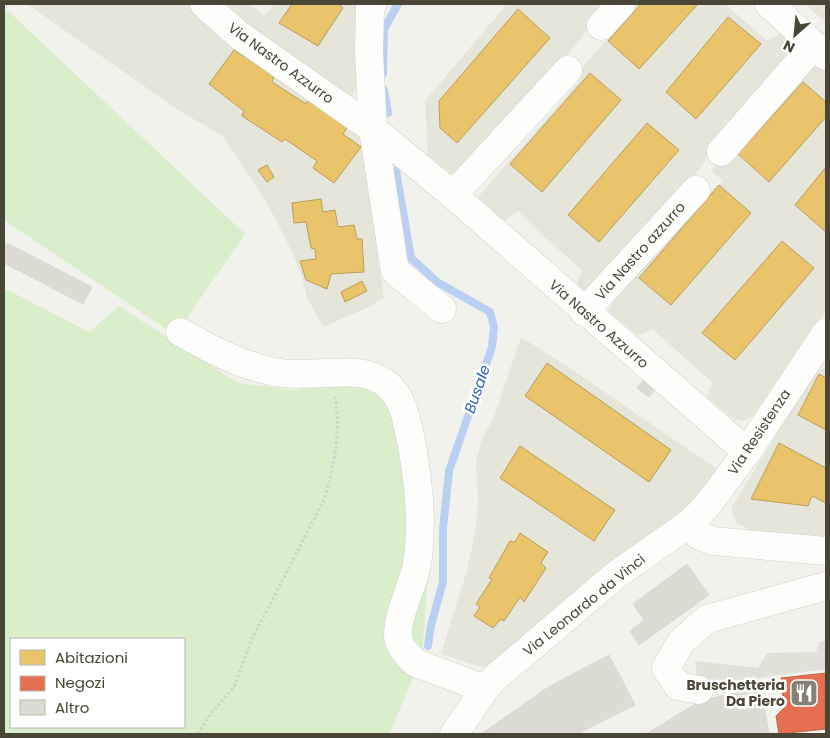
<svg xmlns="http://www.w3.org/2000/svg" width="830" height="738" viewBox="0 0 830 738" font-family="Poppins,sans-serif">
<style>
.residential{fill:#e6e5d9}
.green{fill:#d9eecb;fill-rule:evenodd}
.parking{fill:#e1e1da}
.homes{fill:#e9c46a;stroke:#b99e5a}
.shops{fill:#e76f51;stroke:#b86349}
.lines{fill:none;stroke-linecap:round;stroke-linejoin:round}
.stream{stroke:#bad0f2;stroke-width:8}
.building{fill:#dcdbd4;stroke:#dad9d1}
.minor-casing{stroke:#d0cfc9;stroke-width:29}
.path{stroke:#d2d2ca;stroke-width:3;stroke-dasharray:2.5 2.5;stroke-linecap:butt}
.minor{stroke:#fdfdfc;stroke-width:28}
.labels{text-anchor:middle;dominant-baseline:central;stroke-width:5;stroke-linejoin:round;paint-order:stroke}
.street-label{font-size:14px;fill:#494636;stroke:#fff}
.poi-label{font-size:14px;font-weight:bold;fill:#494636;stroke:#fff;text-anchor:end}
.water-label{font-size:15px;font-style:italic;fill:#295fbb;stroke:#fff}
</style>
<rect width="100%" height="100%" fill="#f2f2ec"/>
<!-- residential -->
<path class="residential" d="M27,4H250L264,16L275,4H367L362,76L350,100L354,130L366,146L380,230L376,237V247L384,297L369,307L323,327L307,297L302,277L291,250L277,222L264,198L222,135L181,112Z
M507,4H607L544,86L460,181L428,155L425,101Z
M637,4H725L767,41L782,31L798,46L710,147L704,164L588,295L576,286L582,270L543,236L518,211L504,221L478,197L581,79L576,75Z
M804,4H826V23L821,18Z
M819,58L826,63V311L756,415L742,421L731,417L707,397L712,382L652,329L638,336L609,312L612,304L650,259L703,199L723,181L711,170L726,160Z
M521,337L571,369L717,469L697,496L676,519L494,671L441,654L467,570L476,528L478,498L476,462L482,439L494,417Z
M826,366V538L753,531L736,523L731,508L813,375Z"/>
<!-- green -->
<path class="green" d="M4,7L245,234L175,335L4,220Z
M4,288L89,332L119,306L238,383L296,390L367,366L400,385L432,525L422,657L389,734H4ZM11,639H184V727H11Z"/>
<!-- parking -->
<path class="parking" d="M820,641H826V669L766,677L699,690L695,661L758,668L767,653L816,652Z"/>
<!-- homes -->
<path class="homes" d="M292,4H339L343,8L318,46L279,23Z
M641,4H698L639,69L608,41Z
M518,9L550,38L457,143L440,128L439,101Z
M728,17L761,44L696,119L666,92Z
M234,50L274,76L272,82L306,104L308,100L347,127L343,134L361,147L334,183L313,168L317,161L285,139L282,142L242,116L244,111L209,84Z
M590,73L621,100L542,192L510,164Z
M803,82L826,102V117L769,182L738,154Z
M647,123L679,150L599,242L568,215Z
M267,165L274,177L267,182L258,170Z
M826,167V232L795,205Z
M719,185L751,213L671,305L639,278Z
M321,199L323,212L335,210L338,227L354,225L357,239H362L364,272L331,274L327,289L306,280L300,261L316,259L315,249L311,248L306,222L294,223L292,203Z
M782,241L814,268L735,360L702,333Z
M362,281L367,291L345,302L341,292Z
M547,363L671,450L649,482L525,396Z
M819,374L826,378V430L798,415Z
M779,443L826,468V503L812,496L808,506L751,499Z
M520,446L615,510L594,541L500,478Z
M520,533L548,552L541,563L546,568L524,602L520,597L504,621L501,619L493,628L474,616L480,607L476,604L492,579L489,578L510,541L515,542Z"/>
<!-- shops -->
<path class="shops" d="M826,673V729L779,734L776,716L784,708L781,678Z"/>
<g class="lines">
<!-- stream -->
<path class="stream" d="M383,74L384,29L398,4
M384,90L388,113
M396,171L411,258L437,282L490,312L494,327L492,347L449,471L443,529V582L431,625L428,646"/>
</g>
<!-- building -->
<path class="building" d="M7,243L92,287L83,304L4,263V250Z
M645,378L657,387L649,397L637,388Z
M687,564L709,595L639,645L630,631L644,620L633,604Z
M609,655L635,705L577,734H481L550,686Z
M761,688L769,734H646L702,700Z"/>
<g class="lines">
<defs>
<path id="minor" d="M204,4L239,35L373,129L453,195L747,452
M373,4L370,8L369,53L373,129L395,271L442,309
M769,4L826,56
M601,26L621,4
M721,152L814,45
M453,195L568,70
M584,312L696,190
M180,332C212,350 245,368 282,373C330,379 390,352 406,418C417,464 425,523 416,569C411,590 398,612 398,635C398,646 408,656 416,663L485,689
M687,525L698,535L713,541L826,551
M699,690L678,686L666,668L681,642L707,619L826,586
M454,734L485,689L496,677L616,575L687,525L699,514L709,503L747,452L826,333"/>
</defs>
<!-- minor casing -->
<use href="#minor" class="minor-casing"/>
<!-- path -->
<path class="path" d="M198,734L211,713L234,687L251,641L324,500C334,468 341,431 335,397"/>
<!-- minor -->
<use href="#minor" class="minor"/>
</g>
<!-- icons -->
<defs>
<symbol id="restaurant-square" viewBox="-11 -11 22 22"><rect x="-9" y="-9" width="18" height="18" rx="4" fill="#848276" stroke="#fff"/><path d="M-5-6h1v4h1v-4h1v4h1v-4h1v5L-1.5 .5V6h-2V.5L-5-1ZM5-6V6H3V1.5H1.5Q1.5-4 5-6Z" fill="#fff"/></symbol>
</defs>
<g fill-rule="evenodd">
<use href="#restaurant-square" x="788" y="677" width="32" height="32"/>
</g>
<g class="labels">
<!-- street labels -->
<g class="street-label">
<text transform="translate(281 63) rotate(36)">Via Nastro Azzurro</text>
<text transform="translate(640 251) rotate(-48)">Via Nastro azzurro</text>
<text transform="translate(599 324) rotate(41)">Via Nastro Azzurro</text>
<text transform="translate(759 432) rotate(-56)">Via Resistenza</text>
<text transform="translate(584 605) rotate(-39)">Via Leonardo da Vinci</text>
</g>
<!-- poi labels -->
<g class="poi-label">
<text x="785" y="685">Bruschetteria<tspan x="785" dy="16">Da Piero</tspan></text>
</g>
<!-- water labels -->
<g class="water-label">
<text transform="translate(477 389) rotate(-71)">Busale</text>
</g>
</g>
<!-- border -->
<rect width="830" height="738" fill="none" stroke="#494636" stroke-width="10"/>
<!-- legend -->
<rect x="10" y="638" width="175" height="90" fill="#ffffff" stroke="#b6b5af"/>
<rect x="20" y="650" width="25" height="15" fill="#e9c46a" stroke="#b6b5af"/>
<text x="55" y="663" font-size="15" fill="#494636">Abitazioni</text>
<rect x="20" y="676" width="25" height="15" fill="#e76f51" stroke="#b6b5af"/>
<text x="55" y="688" font-size="15" fill="#494636">Negozi</text>
<rect x="20" y="700" width="25" height="15" fill="#dcdbd4" stroke="#b6b5af"/>
<text x="55" y="713" font-size="15" fill="#494636">Altro</text>
<!-- north arrow -->
<g transform="translate(795 35) rotate(207)" stroke="#ffffff" stroke-width="4" paint-order="stroke">
<path d="M0-4L9 19L0 12L-9 19Z" fill="#494636"/>
<text y="-8" font-size="14" font-weight="bold" text-anchor="middle" fill="#494636">N</text>
</g>
</svg>
